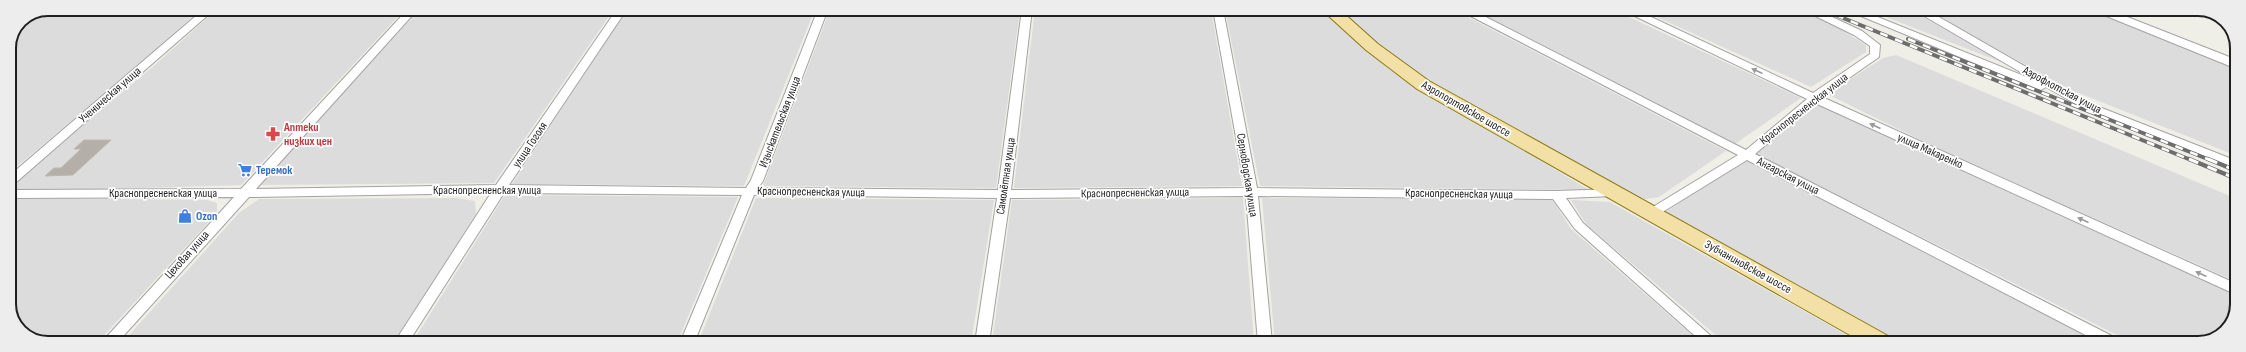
<svg xmlns="http://www.w3.org/2000/svg" width="2246" height="352" viewBox="0 0 2246 352" font-family="'Sofia Sans Condensed',sans-serif">
<style>
.residential{fill:#dddcdc}
.building{fill:#b4b0a9;stroke:#bfb7aa}
.lines{fill:none;stroke-linecap:round;stroke-linejoin:round}
.minor-casing{stroke:#a3a3a3;stroke-width:2}
.tertiary-casing{stroke:#a3a3a3;stroke-width:2}
.primary-casing{stroke:#8c790e;stroke-width:2}
.minor{fill:#fff;fill-rule:evenodd}
.tertiary{fill:#fff;fill-rule:evenodd}
.primary{fill:#f3e0a7;fill-rule:evenodd}
.rail-far1-casing{stroke:#6d6d6d;stroke-width:4}
.rail-casing{stroke:#6d6d6d;stroke-width:4.5}
.rail-far1{stroke:#fff;stroke-width:2.5;stroke-dasharray:8;stroke-linecap:butt}
.rail{stroke:#fff;stroke-width:3;stroke-dasharray:10;stroke-linecap:butt}
.oneway{fill:#9a9a9a}
.labels{text-anchor:middle;dominant-baseline:central;stroke-width:3.5;stroke-linejoin:round;paint-order:stroke}
.street-label{font-size:12px;fill:#1f1f1f;stroke:#fff}
.health-label{font-size:12px;font-weight:bold;fill:#be3a42;stroke:#fff;text-anchor:start}
.shop-label{font-size:12px;font-weight:bold;fill:#366cbe;stroke:#fff;text-anchor:start}
.rim{fill:none;stroke:#1f1f1f;stroke-width:2}
</style>
<rect width="100%" height="100%" fill="#efeee7"/>
<!-- residential -->
<path class="residential" d="M48,9H201L140,64L9,173V48L20,21Z
M217,9H405L241,185L9,192V188L156,64Z
M420,9H614L494,183L259,185Z
M627,9H815L744,186L512,184Z
M830,9H1020L996,188L763,186Z
M1035,9H1211L1242,186L1014,188Z
M1225,9H1320L1390,70L1589,190L1260,186Z
M1336,9H1452L1726,151L1659,197L1645,199L1616,192L1402,66Z
M1471,9H1612L1801,98L1735,144Z
M1639,9H1796L1832,24L1866,45V52L1811,87Z
M1866,9H1909L2011,66Z
M1925,9H2088L2237,69V156L2071,90Z
M1896,55L2237,199V282L1935,147L1827,94L1883,58Z
M1816,103L2237,294V309L2224,333L2198,343H2133L1752,152Z
M1742,159L2099,343H1888L1660,216Z
M505,195L738,197L677,343H412Z
M9,198L207,200L217,203V213L97,343H43L20,331L9,309Z
M456,198L475,201L476,214L393,343H122L239,213L259,199Z
M756,198L994,200L971,343H698Z
M1243,198L1254,343H992L1012,200Z
M1262,198L1552,199L1571,229L1701,343H1275Z
M1571,200L1610,202L1861,343H1725L1587,225Z"/>
<!-- building -->
<path class="building" d="M84,140H111L73,175L45,176L54,168H61L81,149H74Z"/>
<g class="lines">
<defs>
<path id="minor" d="M204,9H215L13,185L9,186V176Z
M408,9H418L256,189L496,185L617,9H627L509,185L746,188L751,180L818,9H828L763,181L758,188L998,190L1022,9H1032L1011,190L1245,188L1213,9H1223L1257,188L1557,191L1617,189L1619,192L1613,196L1566,198L1583,223L1719,343H1703L1575,229L1553,199L1258,196L1272,343H1258L1246,196L1010,198L989,343H975L997,198L754,195L694,343H680L742,195L504,193L408,343H394L491,193L249,197L117,343H101L234,197L9,198V190L241,189Z
M1457,9H1470L1746,150L1807,99L1620,9H1634L1813,93L1870,54V46L1854,35L1801,9H1815L1862,31L1880,45L1879,57L1822,97L2237,284V295L1815,103L1755,154L2118,339L2120,343H2101L1747,160L1656,216H1648L1646,213L1648,210L1738,155Z
M1844,9H1858L2034,80L1912,9H1925L2089,103L2237,161V169L2081,107L2046,87L2041,90L2037,89Z"/>
<path id="tertiary" d="M2089,9H2107L2237,60V69Z"/>
<path id="primary" d="M1321,9H1339L1378,44L1429,81L1890,337L1893,343H1864L1417,89L1366,50Z"/>
</defs>
<!-- minor casing -->
<use href="#minor" class="minor-casing"/>
<!-- tertiary casing -->
<use href="#tertiary" class="tertiary-casing"/>
<!-- primary casing -->
<use href="#primary" class="primary-casing"/>
<!-- minor -->
<use href="#minor" class="minor"/>
<!-- tertiary -->
<use href="#tertiary" class="tertiary"/>
<!-- primary -->
<use href="#primary" class="primary"/>
<defs>
<path id="rail-far1" d="M1821,9L2191,160
M1908,39L2210,160"/>
<path id="rail" d="M2189,159L2237,179
M2208,159L2237,171"/>
</defs>
<!-- rail-far1 casing -->
<use href="#rail-far1" class="rail-far1-casing"/>
<!-- rail casing -->
<use href="#rail" class="rail-casing"/>
<!-- rail-far1 -->
<use href="#rail-far1" class="rail-far1"/>
<!-- rail -->
<use href="#rail" class="rail"/>
</g>
<!-- one-way arrows -->
<defs><path id="oneway-solid" d="M-6-.8H1V-3.2L6.5 0L1 3.2V.8H-6Z"/></defs>
<g class="oneway">
<use href="#oneway-solid" transform="translate(1757 71) rotate(-155)"/>
<use href="#oneway-solid" transform="translate(1875 126) rotate(-156)"/>
<use href="#oneway-solid" transform="translate(2083 220) rotate(-156)"/>
<use href="#oneway-solid" transform="translate(2201 274) rotate(-156)"/>
</g>
<!-- icons -->
<defs>
<symbol id="pharmacy-bare" viewBox="-9 -9 18 18"><path d="M-2-6h4v4h4v4h-4v4h-4v-4h-4v-4h4Z" fill="#e0444e" stroke="#fff" stroke-width="2.5" paint-order="stroke"/></symbol>
<symbol id="supermarket-bare" viewBox="-9 -9 18 18"><path d="M-6-5.5h2.5l.6 2H6L4.5 2H-2.5L-4.4-4H-6ZM-1.5 3.2a1.3 1.3 0 1 0 .1 0ZM3 3.2a1.3 1.3 0 1 0 .1 0Z" fill="#3f7fe0" stroke="#fff" stroke-width="2.5" paint-order="stroke"/></symbol>
<symbol id="shop-bare" viewBox="-9 -9 18 18"><path d="M-5-2.5h2.3a2.7 3.5 0 0 1 5.4 0H5L5.5 6h-11ZM-1.5-2.5h3a1.5 2.3 0 0 0-3 0Z" fill="#3f7fe0" stroke="#fff" stroke-width="2.5" paint-order="stroke"/></symbol>
</defs>
<g fill-rule="evenodd">
<use href="#pharmacy-bare" x="263" y="124" width="20" height="20"/>
<use href="#supermarket-bare" x="235" y="160" width="20" height="20"/>
<use href="#shop-bare" x="175" y="206" width="20" height="20"/>
</g>
<g class="labels">
<!-- street labels -->
<g class="street-label">
<text transform="translate(2062 90) rotate(28)">Аэрофлотская улица</text>
<text transform="translate(110 95) rotate(-41)">Ученическая улица</text>
<text transform="translate(1466 109) rotate(30)">Аэропортовское шоссе</text>
<text transform="translate(1804 109) rotate(-38)">Краснопресненская улица</text>
<text transform="translate(780 122) rotate(-69)">Изыскательская улица</text>
<text transform="translate(530 145) rotate(-56)">улица Гоголя</text>
<text transform="translate(1930 151) rotate(24)">улица Макаренко</text>
<text transform="translate(1247 175) rotate(81)">Серноводская улица</text>
<text transform="translate(1006 176) rotate(-82)">Самолётная улица</text>
<text transform="translate(1788 176) rotate(27)">Ангарская улица</text>
<text x="487" y="190">Краснопресненская улица</text>
<text transform="translate(811 192) rotate(1)">Краснопресненская улица</text>
<text x="163" y="193">Краснопресненская улица</text>
<text transform="translate(1135 193) rotate(-1)">Краснопресненская улица</text>
<text transform="translate(1459 194) rotate(1)">Краснопресненская улица</text>
<text transform="translate(187 255) rotate(-48)">Цеховая улица</text>
<text transform="translate(1748 267) rotate(29)">Зубчаниновское шоссе</text>
</g>
<!-- health labels -->
<g class="health-label">
<text x="284" y="127">Аптеки<tspan x="284" dy="14">низких цен</tspan></text>
</g>
<!-- shop labels -->
<g class="shop-label">
<text x="256" y="170">Теремок</text>
<text x="196" y="216">Ozon</text>
</g>
</g>
<!-- crop -->
<path d="M0 0H2246V352H0ZM48 16H2198A32 32 0 0 1 2230 48V304A32 32 0 0 1 2198 336H48A32 32 0 0 1 16 304V48A32 32 0 0 1 48 16Z" fill="#ededed" fill-rule="evenodd"/>
<path class="rim" d="M48 16H2198A32 32 0 0 1 2230 48V304A32 32 0 0 1 2198 336H48A32 32 0 0 1 16 304V48A32 32 0 0 1 48 16Z"/>
</svg>
